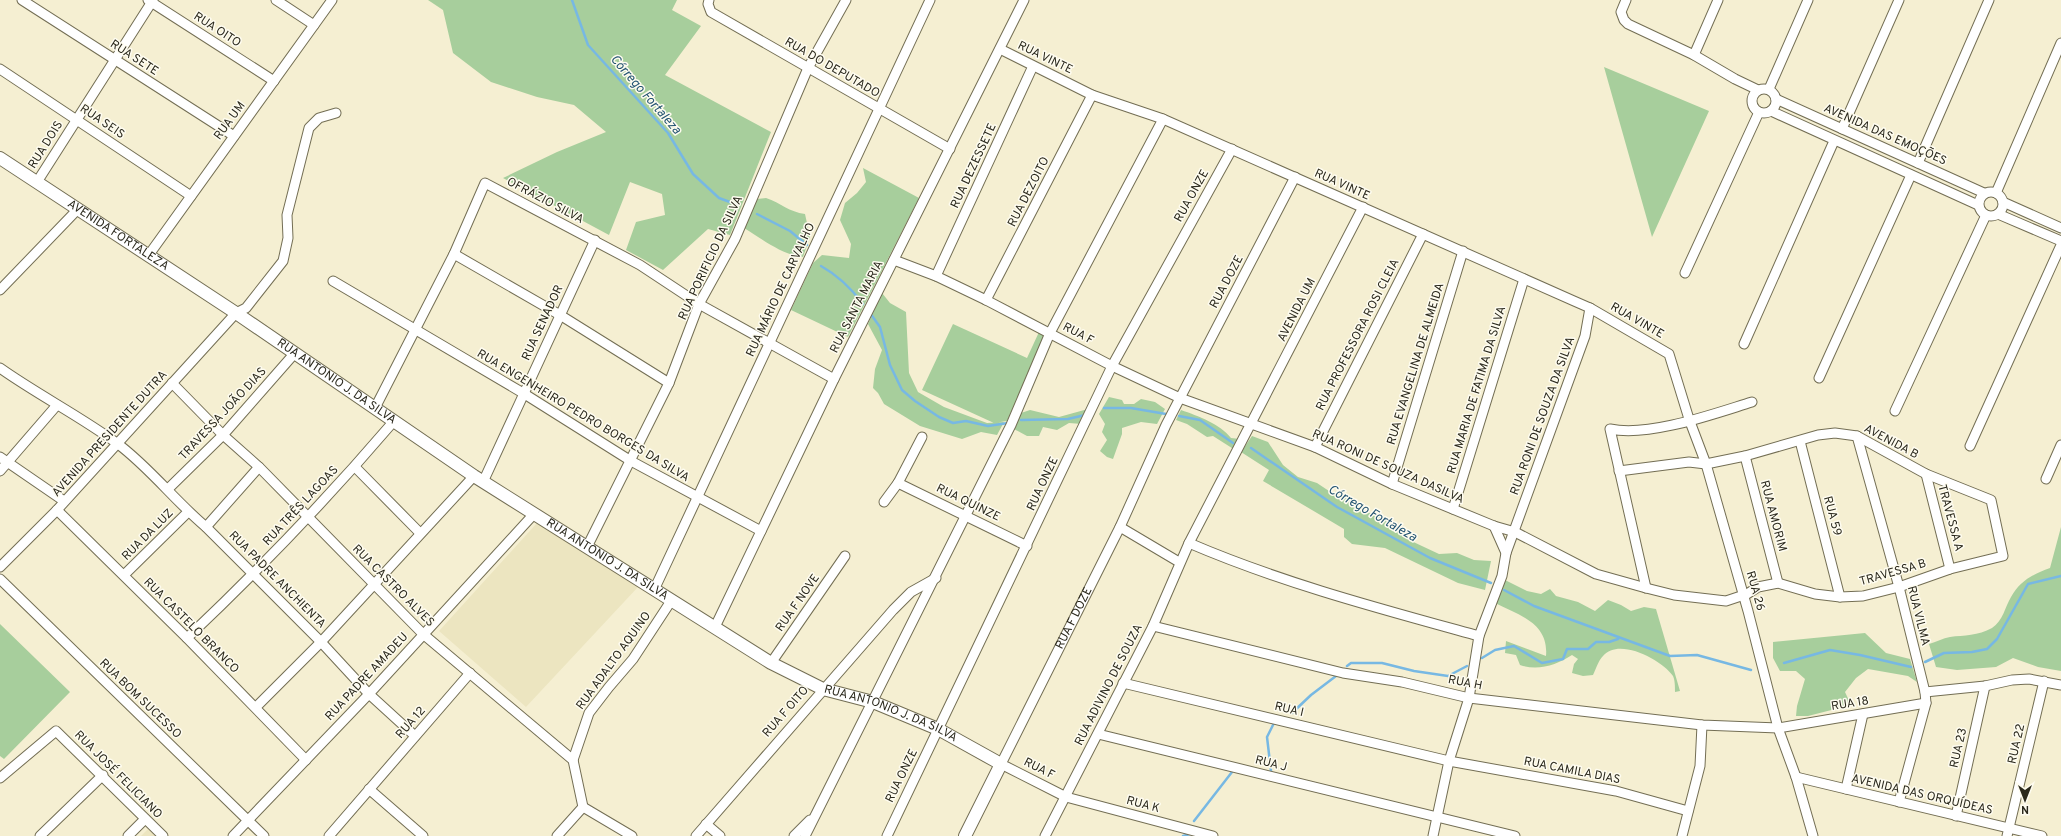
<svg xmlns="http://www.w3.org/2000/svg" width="2061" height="836" viewBox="0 0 2061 836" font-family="Overpass,sans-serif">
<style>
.built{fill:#ece5c0}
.green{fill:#a7ce9c}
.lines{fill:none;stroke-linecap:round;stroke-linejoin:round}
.stream{stroke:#77b8e3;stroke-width:2.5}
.minor-casing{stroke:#736e54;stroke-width:11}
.tertiary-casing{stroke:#736e54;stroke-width:14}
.minor{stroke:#fff;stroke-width:9}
.tertiary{stroke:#fff;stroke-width:12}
.labels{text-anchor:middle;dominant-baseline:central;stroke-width:3;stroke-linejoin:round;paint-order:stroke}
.street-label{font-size:12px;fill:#2b291d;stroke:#fefcf0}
.water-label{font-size:13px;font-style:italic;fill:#225371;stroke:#fefcf0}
</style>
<rect width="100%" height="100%" fill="#f5efd2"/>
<!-- built -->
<path class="built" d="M537,523L638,587L526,707L439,631Z
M150,827L159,836H141Z"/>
<!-- green -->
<path class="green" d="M428,0H677L672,10L701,26L665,75L771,132L730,235L708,229L663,270L626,250L636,222L665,215L662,194L630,182L609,235L503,178L557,152L606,132L574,105L537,97L491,82L453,53L443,10Z
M1604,67L1709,111L1652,237Z
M863,168L919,198L848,337L791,310L813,263L822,255L849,258L851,244L840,220L845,203L857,193L866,182Z
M766,198C781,203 789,212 805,214L810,237L803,257C782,255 762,239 744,228L757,199Z
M882,293L890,303L906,312L909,373L918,392L944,407L987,423L1004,422L997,435L981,432L962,439L920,426L884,404L878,393L873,388L875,369L882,350L868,324Z
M953,324L1027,358L1039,332L1043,333V343L1007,421L994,423L922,390Z
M1109,397L1122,400L1124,404H1134L1141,399L1155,402L1165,409L1157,424L1141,422L1122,428V434L1113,459L1107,457L1100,451L1107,440L1102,432L1105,424L1099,414Z
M1088,409L1082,424L1069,423L1057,430L1043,427L1039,436H1027L1014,429L1021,413L1030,410L1059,417Z
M1181,410C1198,416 1220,424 1231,438L1240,439L1235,450L1213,436L1207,437L1187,424L1176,420Z
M1252,436L1268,442L1283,465L1298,477L1317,483L1332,493L1351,500L1367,512L1385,519L1407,539L1439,554L1457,553L1474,560L1491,561L1485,590L1458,583L1385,548L1352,544L1344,537V529L1263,481L1269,470L1241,452Z
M2061,527V671L2038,667L2013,658L1996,667L1957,670L1936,667L1929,644C1936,642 1943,638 1950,637C1964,635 1978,636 1992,628C2003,621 2005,607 2011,597C2020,581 2033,574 2050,568Z
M1505,580L1527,591L1541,594L1550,589L1556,596L1578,602L1595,611L1608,600L1621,605L1631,611L1644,607L1656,609L1680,691L1675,692C1675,687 1675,680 1673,676C1662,660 1619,637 1603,656C1598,661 1596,669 1593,675L1583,676L1572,673L1574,664L1578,659L1572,655C1557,665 1538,671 1520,665L1516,655L1505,653L1506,641L1546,656C1549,623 1519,615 1495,603Z
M0,624L70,692L4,759L0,756Z
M1865,633L1886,653L1910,659L1917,682L1908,676L1868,669L1856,678L1845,692L1851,705L1808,716H1796L1797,706L1805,679L1796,671H1780L1773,658V642Z"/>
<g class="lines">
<!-- stream -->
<path class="stream" d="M572,0L588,45L668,133L693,174L719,198L738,205
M757,214L790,231L807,245
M821,266C839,276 851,288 863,304
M870,313L880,327L890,365L902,390L915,401L939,417L953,423L966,421L988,426L1008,423
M1104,408H1131L1166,414
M1179,416L1200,420L1233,443
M1021,420L1068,419L1085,415
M1251,448L1337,507L1430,558L1491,583
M1504,590L1534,606L1670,656L1697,655L1751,670
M1482,658L1495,650L1514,646L1542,663L1563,659L1567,649H1588L1596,642H1609L1618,639
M1925,662L1944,653L1972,652L1987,649L1997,639L2028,584L2061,576
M1784,663L1830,650L1860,655L1911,667
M1347,666L1351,663H1382L1414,671L1448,676L1467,666
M1292,713L1311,695L1336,676
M1271,771L1267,737L1274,723
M1194,821L1232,772
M1183,836L1190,834"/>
<defs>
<g id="minor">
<path d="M22,0L234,136"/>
<path d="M148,0L274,81"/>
<path d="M276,0L314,25"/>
<path d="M709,0L708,4L711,12L950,149"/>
<path d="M1626,0L1621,12L1624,20L1628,24L1694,55L1735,79L1758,90"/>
<path d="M1000,49L1092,95L1163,119L1574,301L1590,308L1669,354L1689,419L1706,464L1748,611L1778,728L1796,777L1813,836"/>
<path d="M1694,55L1718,0"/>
<path d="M0,69L191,196"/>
<circle cx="1764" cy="101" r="12"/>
<path d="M1769,89L1808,0"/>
<path d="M1776,99L1984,193"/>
<path d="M1771,111L1978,205"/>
<path d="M1842,129L1899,0"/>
<path d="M1918,163L1989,0"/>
<path d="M37,182L153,0"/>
<circle cx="1991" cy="204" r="12"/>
<path d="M1996,193L2061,43"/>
<path d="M2003,202L2061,228"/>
<path d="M1998,214L2061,241"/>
<path d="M454,254L560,315L669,383"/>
<path d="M148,256L332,0"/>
<path d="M894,260L936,276L986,300L1112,366L1180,398L1315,447L1392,484L1494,526L1515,532L1596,574L1646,588L1674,595L1726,601L1747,594L1758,587L1778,583L1815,594L1840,597L1863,596L1899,587L1950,569L2003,556L1991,500L1926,474L1857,436L1835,433L1818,435L1745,456L1706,464L1689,462L1619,471"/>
<path d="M1685,273L1759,112"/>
<path d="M936,276L1033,66"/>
<path d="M333,281L523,393L631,461L761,531"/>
<path d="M0,290L78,209"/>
<path d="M986,300L1092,95"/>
<path d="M1744,344L1834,141"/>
<path d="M0,368C38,395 80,416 118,444C150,468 175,501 206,527L321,642L369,694L415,736"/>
<path d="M1819,378L1911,175"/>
<path d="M172,383L223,435L259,467L423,634L573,760L583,807"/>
<path d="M375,408L454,254L485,183L640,265L699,304L834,379"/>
<path d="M1895,411L1986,215"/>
<path d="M1857,436L1899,587L1925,692L1926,703L1899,802"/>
<path d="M1800,441L1840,597"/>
<path d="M1970,446L2061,245"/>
<path d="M1315,447L1423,234"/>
<path d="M1745,456L1778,583"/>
<path d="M0,457L64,501"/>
<path d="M355,467L420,533"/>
<path d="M0,471L57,405"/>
<path d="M1926,474L1950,569"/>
<path d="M2046,479L2061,445"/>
<path d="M483,482L595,240"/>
<path d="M898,483L1027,546"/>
<path d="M1392,484L1463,251"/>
<path d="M168,489L223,435L294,354"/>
<path d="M884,502L898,483L922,437"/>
<path d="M1453,509L1524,279"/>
<path d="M57,510L187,638L306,760"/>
<path d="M206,527L259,467"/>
<path d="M1120,527L1179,562"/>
<path d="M1189,543C1282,583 1381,609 1479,636"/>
<path d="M587,547L669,383L699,304L735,239L808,68L846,0"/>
<path d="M1506,553L1585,336L1590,308"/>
<path d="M0,567L57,510L236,313L246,308L283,261L288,238L287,215L309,128L319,118L336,113"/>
<path d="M124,575L188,512"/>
<path d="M0,579L264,836"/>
<path d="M1646,588L1610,429C1650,437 1713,414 1752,402"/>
<path d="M654,590L930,0"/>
<path d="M1153,626L1343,673L1402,682L1469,698L1702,725L1778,728L1926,703"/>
<path d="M715,627L834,379L1024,0"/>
<path d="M187,638C260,569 329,497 394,421"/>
<path d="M771,663L845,556"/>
<path d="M1123,683L1449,761L1616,791L1688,811"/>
<path d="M1925,692L1985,686L2012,680L2029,679L2061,685"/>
<path d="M256,707L321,642L474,476"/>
<path d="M1098,734L1515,836"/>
<path d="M573,760L589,713L609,687L633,659L671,601"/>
<path d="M1796,777L2042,836"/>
<path d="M0,778L56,731L163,836"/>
<path d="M369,789L423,836"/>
<path d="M1846,789L1863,714"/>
<path d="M583,807L632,836"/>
<path d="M1956,816L1985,686"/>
<path d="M706,824L720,836"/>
<path d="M40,836L103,775"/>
<path d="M128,836L145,819"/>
<path d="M233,836L369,694L533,515"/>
<path d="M329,836L470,673"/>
<path d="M557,836L583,807"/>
<path d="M696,836L893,610L911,592L936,578"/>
<path d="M794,836L810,820"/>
<path d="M805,836L1011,425L1050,333L1163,119"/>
<path d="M887,836L1112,366L1232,149"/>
<path d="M1045,836L1153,626L1189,543L1363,207"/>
<path id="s1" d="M1213,836L1066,797L1001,764L1120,527L1166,425L1295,177"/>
<path d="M1433,836L1449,761L1469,698L1479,636L1502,576L1506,553L1494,526"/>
<path d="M1682,836L1700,766L1702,725"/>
<path d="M2007,836L2044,681"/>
</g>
<g id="tertiary">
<path id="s2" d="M0,158L236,313L474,476L771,663L823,689L873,702L938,729L1001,764L965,836"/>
</g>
</defs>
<!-- minor casing -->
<use href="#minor" class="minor-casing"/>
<!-- tertiary casing -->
<use href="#tertiary" class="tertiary-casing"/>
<!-- minor -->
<use href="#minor" class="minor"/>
<!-- tertiary -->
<use href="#tertiary" class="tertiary"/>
</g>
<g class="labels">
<!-- street labels -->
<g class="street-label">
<text transform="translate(217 30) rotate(33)">RUA OITO</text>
<text transform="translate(134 58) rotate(33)">RUA SETE</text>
<text transform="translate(1045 58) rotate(26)">RUA VINTE</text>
<text transform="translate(832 68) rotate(30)">RUA DO DEPUTADO</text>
<text transform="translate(230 121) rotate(-54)">RUA UM</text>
<text transform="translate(102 122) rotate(34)">RUA SEIS</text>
<text transform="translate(1885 135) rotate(24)">AVENIDA DAS EMOÇÕES</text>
<text transform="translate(46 145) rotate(-58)">RUA DOIS</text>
<text transform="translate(974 166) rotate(-65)">RUA DEZESSETE</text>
<text transform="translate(1342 185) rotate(24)">RUA VINTE</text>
<text transform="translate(1029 192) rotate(-63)">RUA DEZOITO</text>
<text transform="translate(1192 196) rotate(-61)">RUA ONZE</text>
<text transform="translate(545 201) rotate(28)">OFRÁZIO SILVA</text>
<text stroke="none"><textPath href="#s2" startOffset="141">AVENIDA FORTALEZA</textPath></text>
<text transform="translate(711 258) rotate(-65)">RUA PORIFICIO DA SILVA</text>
<text transform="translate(1227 282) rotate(-62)">RUA DOZE</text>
<text transform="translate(781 290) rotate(-65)">RUA MÁRIO DE CARVALHO</text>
<text transform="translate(857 307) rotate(-63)">RUA SANTA MARIA</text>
<text transform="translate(1297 310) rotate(-63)">AVENIDA UM</text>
<text transform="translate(1637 321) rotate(30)">RUA VINTE</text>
<text transform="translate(543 323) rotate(-65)">RUA SENADOR</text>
<text transform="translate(1078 334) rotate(28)">RUA F</text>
<text transform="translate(1358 335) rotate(-63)">RUA PROFESSORA ROSI CLEIA</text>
<text transform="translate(1416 364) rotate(-73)">RUA EVANGELINA DE ALMEIDA</text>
<text stroke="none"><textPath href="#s2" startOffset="404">RUA ANTONIO J. DA SILVA</textPath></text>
<text transform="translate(1477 390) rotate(-73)">RUA MARIA DE FATIMA DA SILVA</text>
<text transform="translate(223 414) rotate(-47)">TRAVESSA JOÃO DIAS</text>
<text transform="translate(583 416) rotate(31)">RUA ENGENHEIRO PEDRO BORGES DA SILVA</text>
<text transform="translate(1543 416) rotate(-70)">RUA RONI DE SOUZA DA SILVA</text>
<text transform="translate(110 434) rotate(-48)">AVENIDA PRESIDENTE DUTRA</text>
<text transform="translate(1891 442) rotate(28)">AVENIDA B</text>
<text transform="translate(1388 467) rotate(24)">RUA RONI DE SOUZA DASILVA</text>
<text transform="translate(1043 484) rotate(-65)">RUA ONZE</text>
<text transform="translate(968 503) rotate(26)">RUA QUINZE</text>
<text transform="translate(301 506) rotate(-47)">RUA TRÊS LAGOAS</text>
<text transform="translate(1773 516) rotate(75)">RUA AMORIM</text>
<text transform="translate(1832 516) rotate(75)">RUA 59</text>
<text transform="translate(1950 518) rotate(75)">TRAVESSA A</text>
<text transform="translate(148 535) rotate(-45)">RUA DA LUZ</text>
<text stroke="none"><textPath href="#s2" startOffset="728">RUA ANTONIO J. DA SILVA</textPath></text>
<text transform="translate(1893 573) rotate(-16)">TRAVESSA B</text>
<text transform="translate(277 580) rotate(45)">RUA PADRE ANCHIENTA</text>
<text transform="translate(393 586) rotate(45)">RUA CASTRO ALVES</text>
<text transform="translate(1755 591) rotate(74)">RUA 26</text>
<text transform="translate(798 603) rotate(-55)">RUA F NOVE</text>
<text transform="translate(1918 616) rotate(76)">RUA VILMA</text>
<text stroke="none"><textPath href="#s1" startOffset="388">RUA F DOZE</textPath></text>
<text transform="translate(191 626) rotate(45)">RUA CASTELO BRANCO</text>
<text transform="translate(614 661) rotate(-54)">RUA ADALTO AQUINO</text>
<text transform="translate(367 677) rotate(-47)">RUA PADRE AMADEU</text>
<text transform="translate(1465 683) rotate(11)">RUA H</text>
<text transform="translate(1109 685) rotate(-63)">RUA ADIVINO DE SOUZA</text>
<text transform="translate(140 699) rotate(44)">RUA BOM SUCESSO</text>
<text transform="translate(1850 704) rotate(-9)">RUA 18</text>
<text transform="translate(1289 710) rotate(13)">RUA I</text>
<text transform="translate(786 712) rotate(-49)">RUA F OITO</text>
<text stroke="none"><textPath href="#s2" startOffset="1052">RUA ANTONIO J. DA SILVA</textPath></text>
<text transform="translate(411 723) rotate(-49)">RUA 12</text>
<text transform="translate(2017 744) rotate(-77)">RUA 22</text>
<text transform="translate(1959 748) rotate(-77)">RUA 23</text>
<text transform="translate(1271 764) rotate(14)">RUA J</text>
<text transform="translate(1039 769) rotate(27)">RUA F</text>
<text transform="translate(1572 771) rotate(11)">RUA CAMILA DIAS</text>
<text transform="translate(118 775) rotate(45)">RUA JOSÉ FELICIANO</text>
<text transform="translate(902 776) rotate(-64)">RUA ONZE</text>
<text transform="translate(1922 795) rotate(13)">AVENIDA DAS ORQUÍDEAS</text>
<text transform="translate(1143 805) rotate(15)">RUA K</text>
</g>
<!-- water labels -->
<g class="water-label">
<text transform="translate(645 95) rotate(49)">Córrego Fortaleza</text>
<text transform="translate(1372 514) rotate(30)">Córrego Fortaleza</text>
</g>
</g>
<!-- north arrow -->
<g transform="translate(2025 800) rotate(180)" stroke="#fefcf0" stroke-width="3" paint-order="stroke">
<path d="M0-3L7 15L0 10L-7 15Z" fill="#2b291d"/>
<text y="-6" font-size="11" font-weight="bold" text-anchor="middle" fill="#2b291d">N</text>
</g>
</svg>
